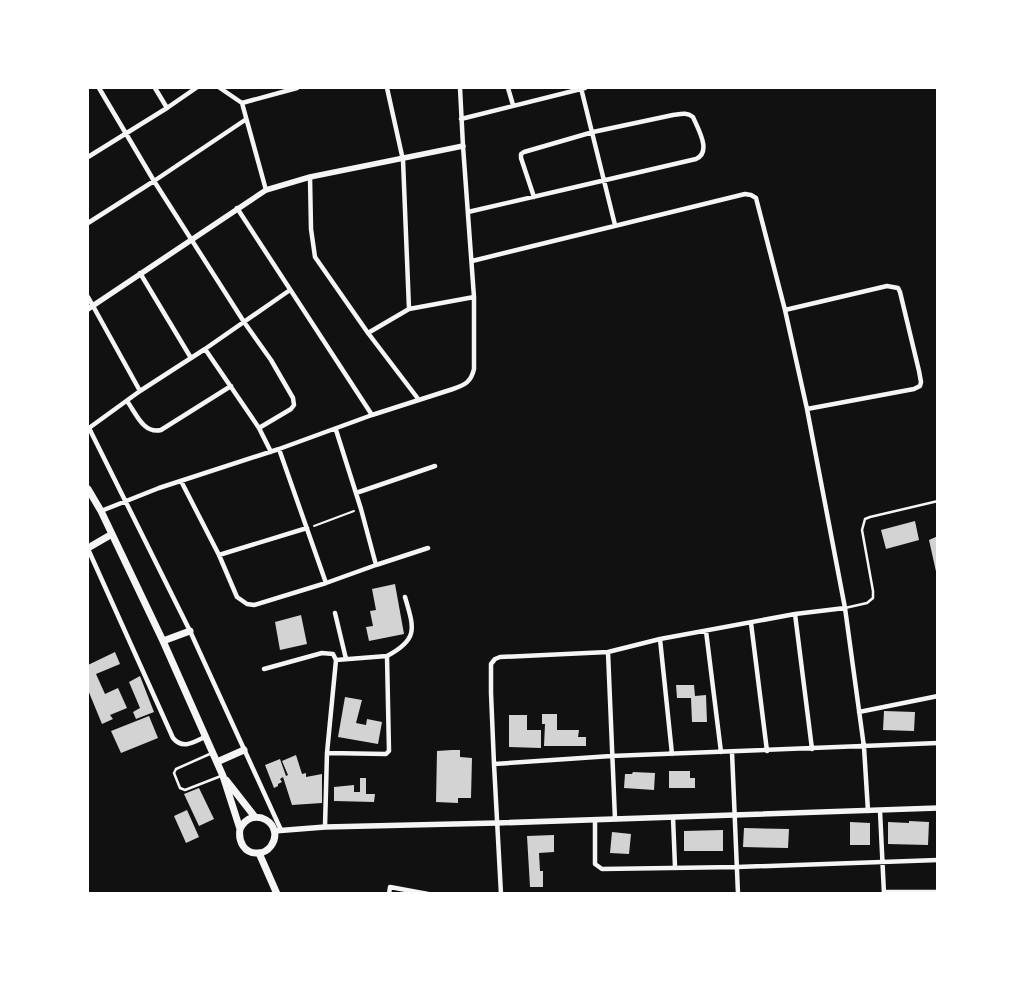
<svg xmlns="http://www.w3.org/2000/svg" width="1025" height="981" viewBox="0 0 1025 981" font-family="Roboto,sans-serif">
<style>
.building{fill:#d3d3d3}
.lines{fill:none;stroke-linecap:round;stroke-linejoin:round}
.path{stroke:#f5f5f5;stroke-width:2}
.service{stroke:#f5f5f5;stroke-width:2.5}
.minor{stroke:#f5f5f5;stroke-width:4.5}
.tertiary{stroke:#f5f5f5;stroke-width:5.5}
.primary{stroke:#f5f5f5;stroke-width:7}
</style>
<rect width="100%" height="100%" fill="#111"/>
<!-- building -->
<path class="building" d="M915,521L919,540L886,549L881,530Z
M938,536V575L937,576L929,540Z
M395,584L404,634L369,641L366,627L373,626L370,611L376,610L372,589Z
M301,615L307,644L280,650L275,622Z
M115,652L120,664L96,674L105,694L118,688L127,708L110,715L113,719L102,724L88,690V665Z
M140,676L154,712L136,719L133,712L140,708L129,682Z
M676,685H694L695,696L706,695L707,722H692L691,698H677Z
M345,697L362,700L356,723L366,725L367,719L382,722L378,744L338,737Z
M884,711L915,712L914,731L883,730Z
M542,714H557V730H579L578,737H586V746H544L545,724H542Z
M509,715H527V730H541V748L509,747Z
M149,716L158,738L121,753L111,731Z
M452,750H460V757L472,758L471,798H458V803L436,802L437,751Z
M296,755L302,774L306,773V777L322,774V803L292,805L283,777L280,779L282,782L278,784V786L274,788L265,765L280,759L286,776L288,775L282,761Z
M669,771H690V778H695V788H669Z
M633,772L655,773L654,790L624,788L625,774H632Z
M360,778H366V794H375L374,802L334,801V787L354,785V792H360Z
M199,788L214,819L199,826L184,794Z
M187,810L199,837L186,843L174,816Z
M909,821L929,822L928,845L888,844V822L909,823Z
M850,822L870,823V845H850Z
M744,828L789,829L788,848L743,847Z
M723,830V851H684V831Z
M612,832L631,834L629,854L610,853Z
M554,835V852L539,853L540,871H543V887H530L527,836Z"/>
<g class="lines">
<!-- path -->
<path class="path" d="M314,526L354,511"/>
<!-- service -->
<path class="service" d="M845,608L867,603L873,598V591L862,530L865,519L870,517L938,501
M212,753L176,769L174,773L180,788L185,790L221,776"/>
<!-- minor -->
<path class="minor" d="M99,88L154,181L244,322L271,360L293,398L294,405L291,409L259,428L205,349
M155,88L167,108
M220,88L242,103L266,190
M387,88L403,160L409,309
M508,88L513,105
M581,88L615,225
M242,103L297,88
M461,119L585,88
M88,157L167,108L196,88
M310,177L311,229L315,257L368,333L419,400
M237,208L372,415
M468,212C544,195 620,176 696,159C712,152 698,129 693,117C686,112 681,114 673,115L593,132L524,152L521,154V158L534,197
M88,223L154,181L245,120
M472,261L745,194L751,195L756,198L785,310L807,409L845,608
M140,273L191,358
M88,297L140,391
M785,310L887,286L898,288L900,292L919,371L921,382L920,386L914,389L807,409
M368,333L409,309L474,297
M127,401C136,413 143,434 161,430L231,386
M89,428L190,631L281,830
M89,428L140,391L205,349L290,290
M259,428L271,452
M279,449L326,583
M181,481L219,555L237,597L247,604L254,605L326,583L376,565L361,509L336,430
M356,493L435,466
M101,511L159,488L279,449L372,415L453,389C465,385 471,382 474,369V297L463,146L460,88
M88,549L173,738C183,750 194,742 205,737
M219,555L307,528
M376,565L428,548
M335,613L346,659
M795,614L812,749
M751,623L767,751
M706,631L721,752
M660,639L672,754
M608,652L615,819
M387,656C419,639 414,628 405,597
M264,669L322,653L333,654L336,660
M859,712L938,696
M732,752L738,894
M494,764L491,693V664L495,659L500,657L608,652L660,639L795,614L845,608L864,747L868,811
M880,811L884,894
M673,817L675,867
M595,820V864L602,869L737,867L938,860
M325,827L327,753L336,660L387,656L389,751L386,754L327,753
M884,892H938
M389,894L390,887L428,894
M501,894L494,764L611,756L938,743"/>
<!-- tertiary -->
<path class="tertiary" d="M88,309L266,190L310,177L463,146
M274,831L325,827L497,823L938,808"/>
<!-- primary -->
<path class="primary" d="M88,489L101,511L163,641L223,776L240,829C238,841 244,854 258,853C263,853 268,850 271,846C286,825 253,803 240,829
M88,548L112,534
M163,641L190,631
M217,762L244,750
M226,780L255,817
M259,853L277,894"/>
</g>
<!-- border -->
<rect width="1025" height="981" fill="none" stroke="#ffffff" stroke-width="178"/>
</svg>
